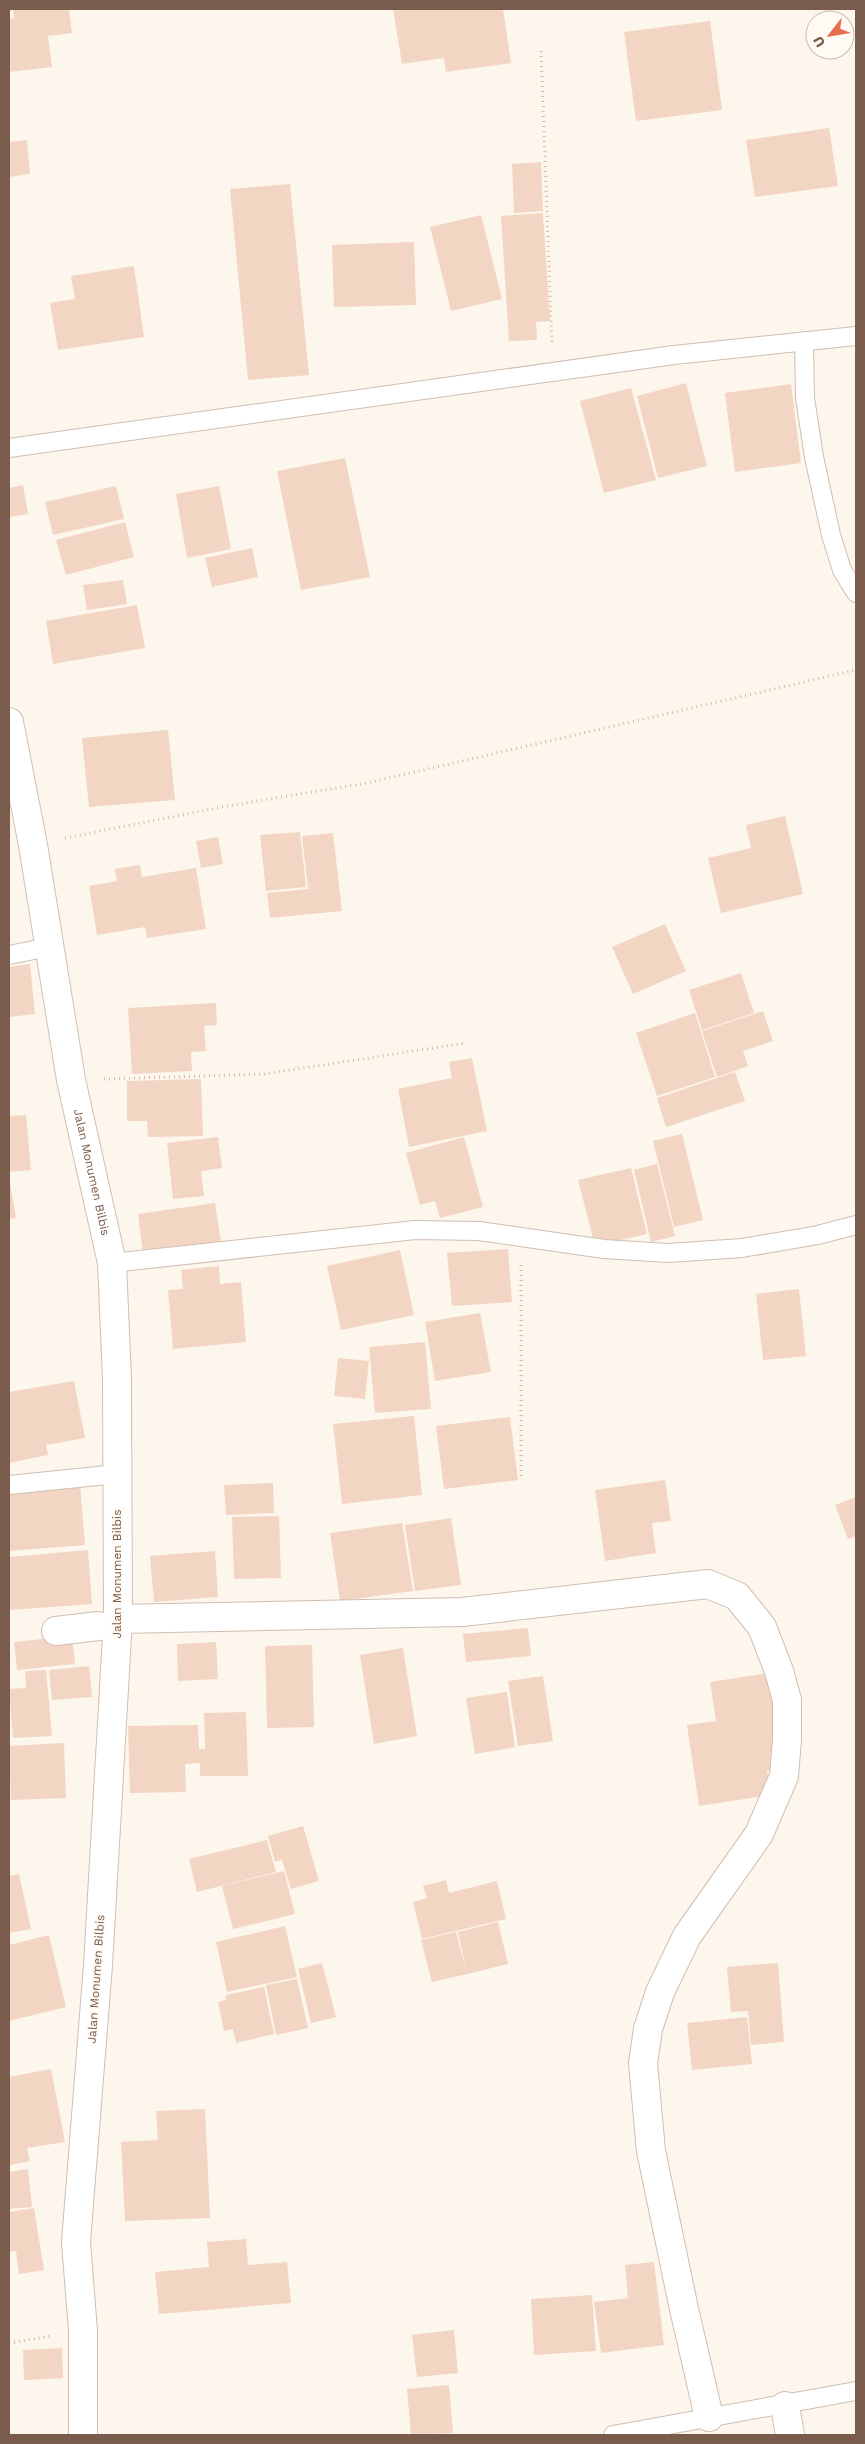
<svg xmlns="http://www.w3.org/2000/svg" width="865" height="2444" viewBox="0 0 865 2444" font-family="'Work Sans',sans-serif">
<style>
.building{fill:#f3d5c3}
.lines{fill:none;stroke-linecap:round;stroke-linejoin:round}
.lane-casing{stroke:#d1beb0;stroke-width:20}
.street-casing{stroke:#d1beb0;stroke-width:30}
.path{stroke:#d9b8a5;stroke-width:3;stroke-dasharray:1 4;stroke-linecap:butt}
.lane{stroke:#fff;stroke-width:18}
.street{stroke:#fff;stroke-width:28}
.labels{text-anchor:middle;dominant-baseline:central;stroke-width:4;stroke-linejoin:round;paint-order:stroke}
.street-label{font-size:12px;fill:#7a5c4d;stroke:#fffaf3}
</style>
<rect width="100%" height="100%" fill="#fdf6ec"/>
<!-- building -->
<path class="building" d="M13,9H69L72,33L48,36L52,67L9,72V19L14,18Z
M393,9H503L511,63L446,72L444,58L402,64Z
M710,21L722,110L636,121L624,32Z
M829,128L838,186L755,197L746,140Z
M27,140L30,174L9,177V142Z
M541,162L543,211L514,213L512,164Z
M290,184L309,375L248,380L230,189Z
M543,213L550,321L536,322L537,340L509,341L501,216Z
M481,215L502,299L451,311L430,227Z
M414,242L416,305L334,307L332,245Z
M134,266L144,337L58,350L50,303L75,299L71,276Z
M686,383L707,466L658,478L637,396Z
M791,384L801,463L735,472L725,393Z
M631,388L656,480L604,493L580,401Z
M345,458L370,577L301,590L277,471Z
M23,485L28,514L9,517V488Z
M116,486L124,519L53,535L45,502Z
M219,486L231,549L187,558L176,494Z
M125,522L134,557L66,575L56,540Z
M252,548L258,577L212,587L205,558Z
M123,580L127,604L87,610L83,585Z
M137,605L145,648L53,664L46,621Z
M168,730L175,800L89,807L82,738Z
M785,816L803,894L721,913L708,858L751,848L746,825Z
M300,832L306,887L266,891L260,835Z
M333,833L342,911L270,918L267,893L308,889L302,836Z
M218,837L223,864L201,868L196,841Z
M140,865L142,877L196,868L206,929L147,938L145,927L97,935L89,886L117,881L115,869Z
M665,924L686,971L633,994L612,947Z
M30,964L35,1014L9,1017V967Z
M741,973L754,1013L702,1030L689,990Z
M216,1003L217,1025L204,1026L206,1051L191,1052L192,1071L132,1074L128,1008Z
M763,1011L773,1041L743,1051L748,1066L717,1077L702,1031Z
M695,1013L715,1077L657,1096L636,1033Z
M472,1058L487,1131L409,1147L398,1089L452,1078L449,1062Z
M735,1072L745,1101L666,1127L657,1098Z
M201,1079L203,1136L148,1137L147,1121H127V1081Z
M26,1115L31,1170L9,1172V1116Z
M682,1134L703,1220L674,1227L653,1141Z
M218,1137L222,1168L201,1171L204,1196L173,1199L167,1143Z
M464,1137L483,1207L440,1218L435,1201L420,1205L406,1153Z
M657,1164L675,1236L651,1242L634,1170Z
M631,1168L647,1234L595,1246L578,1180Z
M9,1177L16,1218L9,1219Z
M215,1203L221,1242L143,1253L138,1214Z
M508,1249L512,1302L452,1306L447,1253Z
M400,1250L414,1315L341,1330L327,1266Z
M219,1266L220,1284L241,1282L246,1342L173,1349L168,1290L183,1289L181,1270Z
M799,1289L806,1356L763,1360L756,1294Z
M480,1313L491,1372L435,1381L425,1322Z
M425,1342L431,1409L375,1413L369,1347Z
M338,1358L369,1361L365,1399L334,1396Z
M74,1381L85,1438L46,1445L48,1455L9,1463V1392Z
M414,1416L422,1495L342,1504L333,1424Z
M510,1417L518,1480L444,1489L436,1426Z
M665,1480L671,1521L652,1523L656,1553L605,1561L595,1490Z
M273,1483L274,1513L226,1515L224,1485Z
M80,1485L85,1545L9,1551V1491Z
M856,1497V1536L848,1539L835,1505Z
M279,1516L281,1578L234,1579L232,1517Z
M451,1518L461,1585L415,1591L405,1525Z
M402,1523L413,1591L340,1601L330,1533Z
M88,1550L92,1604L10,1610L9,1557Z
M215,1551L218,1597L154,1602L150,1556Z
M528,1628L531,1656L466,1662L463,1634Z
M72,1636L75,1664L17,1670L14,1642Z
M216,1642L218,1679L178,1681L177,1644Z
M312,1645L314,1727L267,1728L265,1646Z
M403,1648L417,1736L374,1744L360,1655Z
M89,1666L92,1697L52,1700L49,1670Z
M46,1670L52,1736L13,1738L9,1689L26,1688L25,1671Z
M769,1673L784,1768L767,1771L771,1795L699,1806L687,1725L716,1721L710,1682Z
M543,1676L553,1741L518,1746L508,1681Z
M507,1692L515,1747L475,1754L466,1698Z
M246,1712L248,1776H200V1763L185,1764L186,1792L130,1793L128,1726L198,1725L199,1749H205L204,1713Z
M64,1743L66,1798L11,1800L9,1746Z
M303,1826L319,1881L291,1889L282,1860L275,1862L268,1836Z
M267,1840L276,1872L197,1892L189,1859Z
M284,1871L295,1914L233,1929L222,1886Z
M19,1874L31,1929L9,1933V1876Z
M446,1880L449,1893L497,1881L506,1919L422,1939L413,1902L427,1898L423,1886Z
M498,1922L508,1964L467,1974L458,1932Z
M285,1926L297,1977L227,1992L216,1942Z
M456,1932L467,1974L432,1982L421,1940Z
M49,1935L66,2007L9,2021V1945Z
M322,1963L336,2017L311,2023L298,1969Z
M778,1963L784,2042L751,2045L748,2011L731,2012L727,1967Z
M297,1979L308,2028L276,2035L266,1985Z
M264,1987L274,2034L236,2043L233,2029L224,2031L218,2002L226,2000V1995Z
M747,2017L752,2064L692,2070L687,2023Z
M51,2069L65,2142L27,2148L30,2161L10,2165L9,2077Z
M205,2109L210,2218L125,2221L121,2142L158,2140L156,2111Z
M28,2169L32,2207L9,2209V2172Z
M34,2208L44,2270L19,2274L16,2251L9,2252V2212Z
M246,2239L248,2265L287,2262L291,2303L159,2314L155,2272L209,2267L207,2242Z
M654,2262L664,2345L601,2353L594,2302L628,2298L625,2265Z
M592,2295L596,2351L534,2355L531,2299Z
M454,2330L458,2373L417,2377L412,2335Z
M62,2348L63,2378L24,2380L23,2350Z
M449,2385L453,2433L411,2435L407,2389Z"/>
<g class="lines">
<defs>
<path id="lane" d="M804,341L805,398L814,457L831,535L842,570L856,593
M9,448L674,355L856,336
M9,955L49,947
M112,1263L415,1230L479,1231L604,1249L668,1253L742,1248L818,1235L856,1225
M9,1485L117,1474
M613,2435L856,2391"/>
<g id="street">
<path id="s1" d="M9,722L33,845L71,1080L112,1263L117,1379L118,1619L98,1965L76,2242L83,2331V2435"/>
<path d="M118,1619L462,1612L708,1584L737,1596L762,1627L779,1671L787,1700V1739L784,1776L759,1834L687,1936L660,1992L648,2029L643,2063L651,2151L684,2309L709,2417"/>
<path d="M56,1631L99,1626"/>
<path d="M785,2406L790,2435"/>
</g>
</defs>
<!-- lane casing -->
<use href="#lane" class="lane-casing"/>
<!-- street casing -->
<use href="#street" class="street-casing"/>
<!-- path -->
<path class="path" d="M541,51L552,344
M65,838L227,806L367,783L856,670
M104,1079L264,1074L466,1043
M521,1476V1264
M9,2343L52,2336"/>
<!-- lane -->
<use href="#lane" class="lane"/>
<!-- street -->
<use href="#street" class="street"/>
</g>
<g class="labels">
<!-- street labels -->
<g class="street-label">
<text stroke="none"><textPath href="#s1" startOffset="458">Jalan Monumen Bilbis</textPath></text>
<text transform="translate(117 1574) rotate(-90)">Jalan Monumen Bilbis</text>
<text transform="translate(96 1979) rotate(-86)">Jalan Monumen Bilbis</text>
</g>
</g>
<!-- border -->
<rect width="865" height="2444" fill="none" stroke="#7a5c4d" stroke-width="20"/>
<!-- north arrow -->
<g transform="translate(830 35) rotate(239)"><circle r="24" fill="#fffaf3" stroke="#cabbb1"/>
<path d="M0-4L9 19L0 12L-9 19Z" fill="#e76f51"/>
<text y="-8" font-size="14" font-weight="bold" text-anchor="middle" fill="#7a5c4d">U</text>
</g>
</svg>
